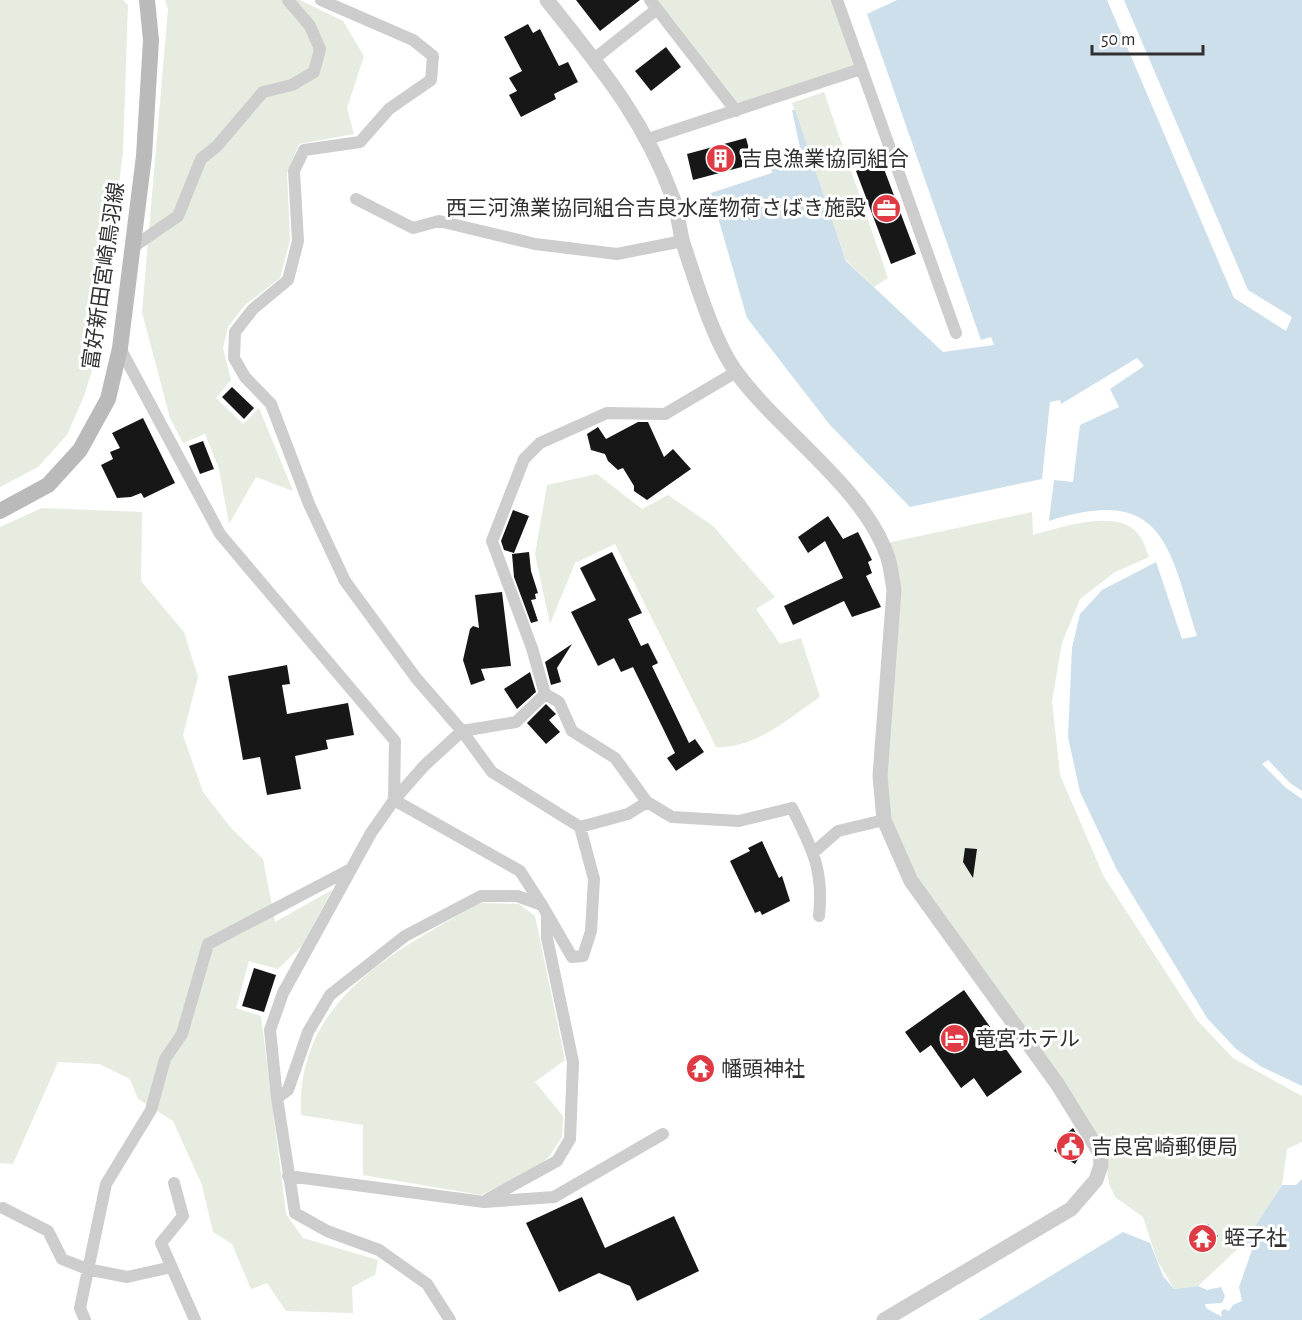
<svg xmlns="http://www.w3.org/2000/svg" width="1302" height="1320" viewBox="0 0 1302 1320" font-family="'Alegreya Sans','Noto Sans JP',sans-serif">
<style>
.green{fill:#e6ecdf}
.water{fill:#ccdfeb}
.pier{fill:#fff}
.building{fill:#171717}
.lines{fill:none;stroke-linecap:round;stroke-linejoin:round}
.minor{stroke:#cdcdcd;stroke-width:12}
.tertiary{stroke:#cdcdcd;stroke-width:15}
.secondary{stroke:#bababa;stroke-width:16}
.labels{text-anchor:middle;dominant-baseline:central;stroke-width:6;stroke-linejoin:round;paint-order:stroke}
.poi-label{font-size:21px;fill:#303030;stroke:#fff;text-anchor:start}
.street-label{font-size:21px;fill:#303030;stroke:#fff}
</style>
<rect width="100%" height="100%" fill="#fff"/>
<!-- green -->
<path class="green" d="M0,0H123L128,5L123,151L100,345L84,396L67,435L38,467L0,487Z
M165,0H300L343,21L364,56L347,108L354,134L299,144L287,173L290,240L280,278L245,305L228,327L223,348L231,380L216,398L243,424L259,408L293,491L256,477L229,524L219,469L205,434L183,443L170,418L142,312L168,9Z
M650,0H837L861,69L736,111Z
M824,92L888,278L874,287L846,260L792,103Z
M597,474L642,509L668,495L713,526L775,597L756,609L780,644L801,638L820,697C790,717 754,750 716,747L615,544L575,563L550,624L535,554L547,485Z
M42,508L142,512L141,581L184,632L198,677L183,735L203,792L231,828L263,859L275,922L332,890L302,946L278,969L249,961L236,1008L261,1016L286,1214L303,1238L378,1260L375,1275L352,1287L353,1313L286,1311L267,1283L251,1289L232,1244L213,1232L202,1185L173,1121L138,1099L130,1079L99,1064L58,1062L13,1164L0,1163V527Z
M1032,512L1033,535C1060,528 1119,507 1139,535C1144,541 1146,550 1149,557L1115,572L1080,599L1062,643L1052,701L1060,775L1104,877L1197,1020L1233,1058L1302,1096V1142L1287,1149L1282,1185L1244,1243L1198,1286L1174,1289L1157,1260L1143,1217L1115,1197L1109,1184L1106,1164L911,881L884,820L894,590L882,544Z
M480,903L519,904L535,916L565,1060L535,1082L563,1116L562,1137L549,1157L532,1170L481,1195L363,1175V1125L301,1115C296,1000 393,952 480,903Z"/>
<!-- water -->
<path class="water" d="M897,0H1302V1086L1260,1066L1236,1049L1207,1018L1116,868L1080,792L1068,737L1072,648L1080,614L1102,590L1156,562L1182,639L1197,636C1169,545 1163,484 1049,521L1054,480L1073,482L1080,425L1119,407L1110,389L1144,366L1137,358L1061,404L1060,400L1050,402L1042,479L910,507L830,425L747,318L711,193L772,173L770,163L801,153L792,110H795L846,261L943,352L994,345L991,337L981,340L867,14Z
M1302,1179V1320H978L1123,1232L1150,1243L1163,1276L1174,1289L1198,1286L1207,1290L1221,1287L1225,1296L1222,1303L1205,1304L1206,1308L1222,1317L1221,1312L1224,1309L1229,1311L1233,1305L1242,1301L1239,1287L1252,1250L1244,1243L1282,1185H1296Z"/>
<!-- pier -->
<path class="pier" d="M1107,0H1124L1248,290L1292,317L1286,331L1234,298Z
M1268,760L1290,783L1302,791V799L1286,788L1262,764Z"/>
<!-- building -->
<path class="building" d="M576,0H640L600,31Z
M528,24L533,33L540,29L559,66L568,62L578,82L554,94L556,99L521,117L509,95L517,91L509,78L522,71L504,37Z
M666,47L681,67L651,91L635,71Z
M746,138L753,164L693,180L687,154Z
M881,161L916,254L891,264L856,171Z
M232,387L254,408L244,419L222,397Z
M143,418L175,483L144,498L141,493L131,497L117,498L101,465L113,459L110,452L120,448L112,433Z
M638,422H648L664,457L673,449L691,469L647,500L634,491V486L623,468L618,470L608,461L605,454L591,450L587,434L598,427L606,439Z
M203,441L214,469L200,474L189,446Z
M513,510L529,516L514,553L504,550L501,541Z
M828,516L843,539L858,532L872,560L868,562L872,573L866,576L881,607L852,617L844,601L793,625L784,606L843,578L825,541L808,553L798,537Z
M529,552L531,571L538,593L535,594L536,599L531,600L538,621L531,623L514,577L512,554Z
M612,552L642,613L628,619L641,646L648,643L658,663L652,666L689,743L695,739L704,752L676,771L667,758L675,753L633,667L621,672L614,658L598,666L571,612L596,600L580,568Z
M502,592L511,666L481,669L485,680L471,685L463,660L470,629L473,626L479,628L475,595Z
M572,644L557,668L561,682L551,685L545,662Z
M287,665L290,684L282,685L287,714L348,703L354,735L326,740L328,749L295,756L301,789L267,795L260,757L243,760L228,676Z
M530,672L536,692L517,709L504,689Z
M546,704L556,714L549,720L560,732L546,744L527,723Z
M762,841L779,878L782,876L790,901L762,915L760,911L755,913L730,861L750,851L748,848Z
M965,848L977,849L973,878L963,862Z
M254,968L276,975L264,1012L242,1006Z
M964,990L1022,1072L987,1097L974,1078L961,1088L931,1045L920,1053L905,1032Z
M1073,1128L1085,1148L1075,1164L1054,1151L1061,1138Z
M582,1197L605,1248L674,1216L699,1271L637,1301L630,1286L599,1273L559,1292L526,1223Z
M1208,1224L1218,1236L1206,1247L1196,1235Z"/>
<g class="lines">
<!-- minor -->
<path class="minor" d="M650,0L736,111
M837,0L956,333
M594,59L657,9
M648,139L861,69
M356,199L413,228L439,221L535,244L617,254L683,241
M133,247L178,216L201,159L217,146L263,92L292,85L314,72L320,49L310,26L288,0
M120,348L220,534L395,741L394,800L371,833L283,993L270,1030L277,1098L295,1213L327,1231L379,1250L427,1284L450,1320
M736,372L665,414L607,413L540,443L524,459L492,541L532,648L545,694L559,702L572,731L615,758L647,802L672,817L739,821L792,808C812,848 824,870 819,916
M580,827L628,814L647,802
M814,852L838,831L884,820
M542,905L520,871L394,800L424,766L462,731L516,722L545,694
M277,1098L288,1090L308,1032L330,995L405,936L481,896H517L542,905L572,957L583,956L591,931L594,879L580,827L492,772L462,731L416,678L345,581L309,504L271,404L245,377L234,358L235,332L253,309L288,280L298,241L294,171L304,150L360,142L389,109L431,80L433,56L413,40L321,0
M288,1176L484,1202L554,1197L663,1134
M174,1183L183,1216L161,1243L195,1320
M488,1199L557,1161L570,1139L573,1062L547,938V915
M3,1208L48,1231L62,1259L87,1269L127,1277L172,1267
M85,1320L80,1308L106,1184L151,1110L165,1059L182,1034L208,944L349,870"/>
<!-- tertiary -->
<path class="tertiary" d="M547,0C600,67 643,117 673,198C678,213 679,228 683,243C695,279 714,343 737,373C780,432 865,488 888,558C891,568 892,579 894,590L880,776L884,820L911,881L1058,1085L1100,1153L1101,1165L1096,1180L1071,1209L884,1320"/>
<!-- secondary -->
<path class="secondary" d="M0,511L48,485L80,450L108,399L120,348L144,156L151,40L147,0"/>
</g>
<!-- icons -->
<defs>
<symbol id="building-disc" viewBox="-11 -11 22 22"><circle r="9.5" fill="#de3b45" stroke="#fff"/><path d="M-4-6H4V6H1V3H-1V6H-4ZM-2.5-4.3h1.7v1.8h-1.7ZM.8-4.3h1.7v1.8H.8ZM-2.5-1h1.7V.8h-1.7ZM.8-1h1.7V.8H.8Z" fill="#fff"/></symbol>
<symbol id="office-disc" viewBox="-11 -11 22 22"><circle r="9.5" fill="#de3b45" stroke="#fff"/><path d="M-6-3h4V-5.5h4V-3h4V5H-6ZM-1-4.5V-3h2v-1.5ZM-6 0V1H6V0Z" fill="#fff"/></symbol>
<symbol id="hotel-disc" viewBox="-11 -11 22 22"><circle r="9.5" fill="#de3b45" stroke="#fff"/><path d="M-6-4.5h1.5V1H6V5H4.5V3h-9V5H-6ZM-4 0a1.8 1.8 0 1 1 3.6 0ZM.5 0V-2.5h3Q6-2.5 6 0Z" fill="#fff"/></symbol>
<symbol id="temple-disc" viewBox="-11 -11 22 22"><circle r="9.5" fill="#de3b45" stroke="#fff"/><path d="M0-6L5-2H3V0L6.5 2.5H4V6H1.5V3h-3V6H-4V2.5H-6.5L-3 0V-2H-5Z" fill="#fff"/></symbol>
<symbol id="civic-disc" viewBox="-11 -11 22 22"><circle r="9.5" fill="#de3b45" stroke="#fff"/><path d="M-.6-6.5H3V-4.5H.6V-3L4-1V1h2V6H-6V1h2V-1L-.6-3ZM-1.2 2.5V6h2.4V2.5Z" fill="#fff"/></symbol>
</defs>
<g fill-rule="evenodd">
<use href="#building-disc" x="704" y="142" width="33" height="33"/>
<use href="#office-disc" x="870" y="192" width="33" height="33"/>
<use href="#hotel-disc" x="938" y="1022" width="33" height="33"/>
<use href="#temple-disc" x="684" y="1052" width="33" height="33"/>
<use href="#civic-disc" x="1054" y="1130" width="33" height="33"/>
<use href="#temple-disc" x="1186" y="1222" width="33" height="33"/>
</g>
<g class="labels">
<!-- poi labels -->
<g class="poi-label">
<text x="741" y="159">吉良漁業協同組合</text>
<text x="866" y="208" text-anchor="end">西三河漁業協同組合吉良水産物荷さばき施設</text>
<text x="975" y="1039">竜宮ホテル</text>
<text x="721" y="1069">幡頭神社</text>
<text x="1091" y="1147">吉良宮崎郵便局</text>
<text x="1224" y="1238">蛭子社</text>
</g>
<!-- street labels -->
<g class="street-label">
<text transform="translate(104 276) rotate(-82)">富好新田宮崎鳥羽線</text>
</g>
</g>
<!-- scale -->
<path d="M1092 45v9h111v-9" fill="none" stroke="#303030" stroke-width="3"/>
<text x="1101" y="45" font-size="18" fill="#303030" stroke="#ffffff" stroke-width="4.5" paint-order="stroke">50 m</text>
</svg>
